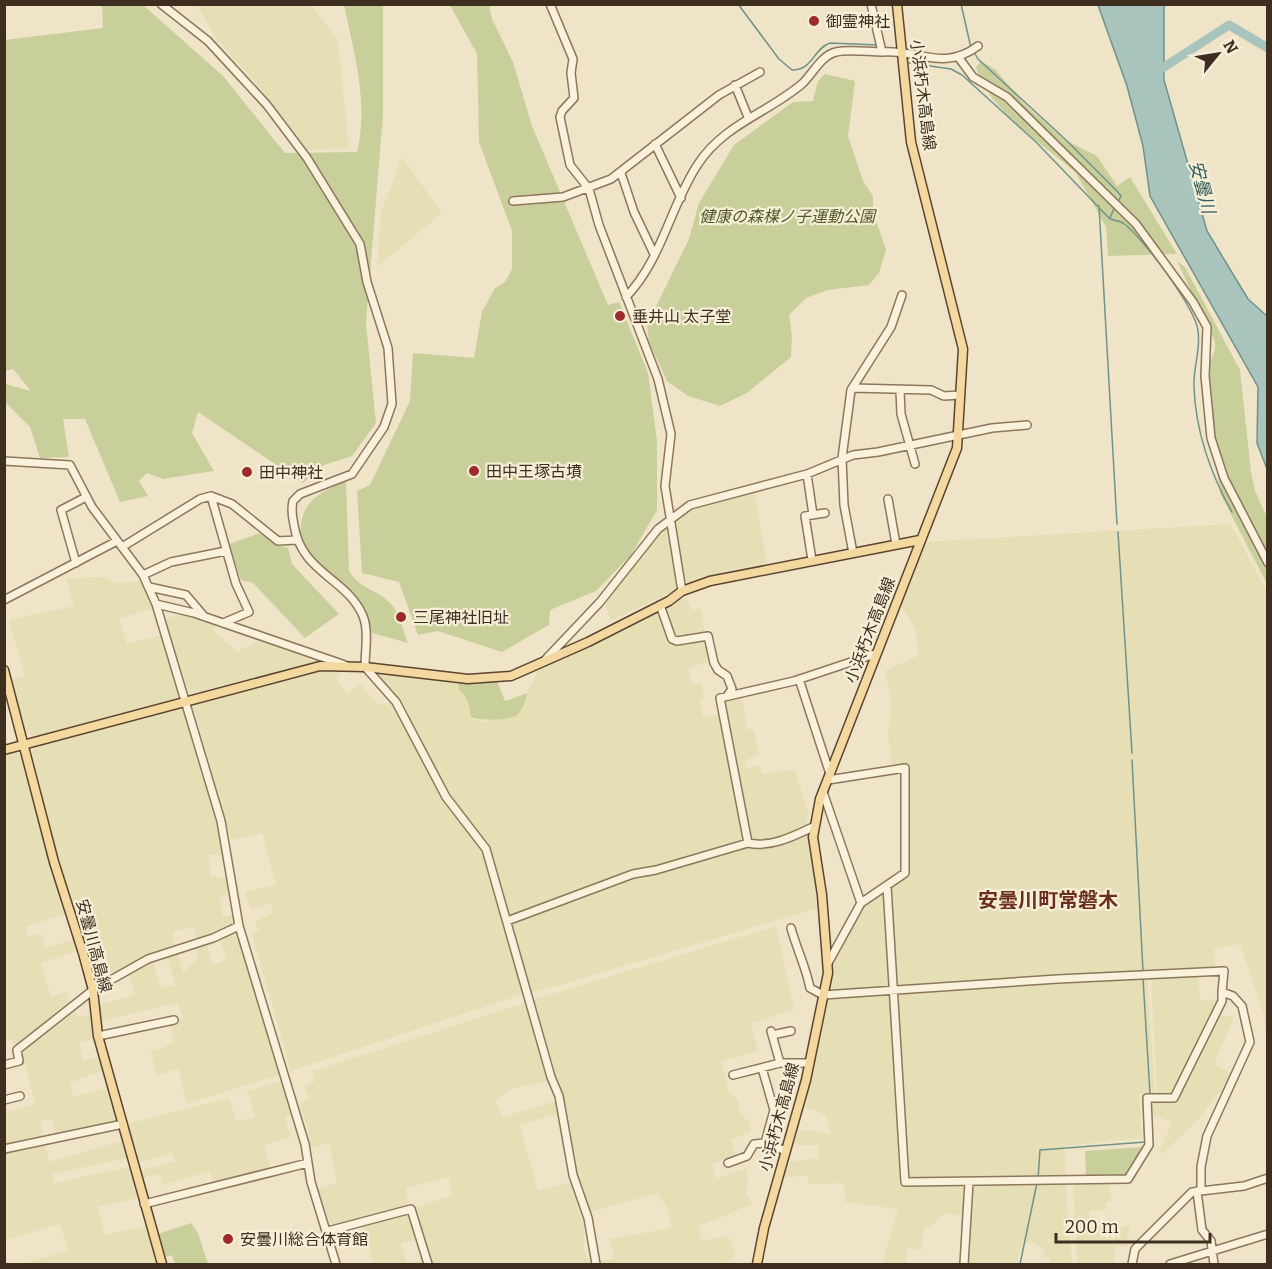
<svg xmlns="http://www.w3.org/2000/svg" width="1272" height="1269" viewBox="0 0 1272 1269" font-family="Bitter,'Noto Sans JP',serif">
<style>
.farmland{fill:#e6deb5}
.green{fill:#c9cf9b}
.water{fill:#a9c4bc;stroke:#6f938a;stroke-width:1.5}
.lines{fill:none;stroke-linecap:round;stroke-linejoin:round}
.stream{stroke:#6f938a;stroke-width:1.5}
.river{stroke:#a9c4bc;stroke-width:9}
.minor-casing{stroke:#8d765c;stroke-width:10}
.major-casing{stroke:#5b4430;stroke-width:11}
.minor{stroke:#faf1dc;stroke-width:7}
.major{stroke:#f3d9a0;stroke-width:8}
.poi-dot{fill:#9e2a2b;stroke:#f7eed8;stroke-width:2}
.labels{text-anchor:middle;dominant-baseline:central;stroke-width:4.5;stroke-linejoin:round;paint-order:stroke}
.poi-label{font-size:16px;fill:#3d2e20;stroke:#f7eed8;text-anchor:start}
.street-label{font-size:16px;fill:#3d2e20;stroke:#f7eed8}
.park-label{font-size:16px;font-style:italic;fill:#4d5a26;stroke:#f7eed8}
.water-label{font-size:18px;font-style:italic;fill:#2f5d5a;stroke:#f7eed8}
.quarter-label{font-size:20px;font-weight:bold;fill:#6b2e1e;stroke:#f7eed8}
</style>
<rect width="100%" height="100%" fill="#f0e4c8"/>
<!-- farmland -->
<path class="farmland" d="M197,5H311L338,40L349,148L307,150L272,102L217,40Z
M402,157L442,213L377,267L381,213Z
M754,490L767,564L730,570L692,584L683,578L673,519L691,508Z
M1231,524L1267,593V1039L1264,1015L1240,944L1214,949L1215,967L1147,969L1155,1094H1139L1142,1138L1064,1146L1066,1176L909,1178L897,985L826,992L831,965L864,905L908,876V764H892L888,735L892,703L885,671L918,656L916,630L900,604L924,542Z
M666,526L677,590L611,620L604,601Z
M105,577L116,583L140,581L147,589L154,608L119,619L127,644L162,635L181,697L34,736L26,733L11,679L25,676L9,620L74,606L66,578Z
M686,597L692,611L701,608L709,661L688,669L692,684L701,682L704,698L699,700L703,717L724,714L722,699L742,695L747,729L754,730L759,754L744,761L746,769L760,765L762,774L795,770L808,812L806,834L809,837L818,908L529,994L488,843L449,796L400,703L377,676L379,672L458,681L468,702L471,718L482,722L512,718L519,713L538,670Z
M182,614L215,623L213,630L237,652L261,639L322,660L189,694L165,619Z
M324,671L341,673L336,679L347,694L360,684L379,705L392,702L442,798L482,850L523,994L291,1071L252,935L259,930L255,921L273,913L271,903L251,910L245,892L276,885L262,833L231,840L192,703Z
M182,707L225,855H208L211,877L226,878L229,893L219,899L223,917L234,915L236,923L197,938L194,927L173,932L175,945L154,952L112,977L103,944L86,950L60,865L32,753L35,746Z
M17,752L21,755L65,914L26,927L28,937L41,933L46,948L74,939L77,951L41,963L51,997L66,991L72,1006L14,1045L12,1039L5,1041L4,755Z
M776,926L794,1009L751,1024L758,1051L721,1061L729,1092L739,1102L738,1109L750,1124V1132L731,1139L736,1155L712,1164L716,1179L746,1168L748,1179L746,1194L752,1204L699,1226L701,1242L728,1235L736,1255L727,1262V1264H599V1262L614,1258L610,1239L671,1228L668,1209L657,1193L590,1212L578,1180L564,1101L532,1000Z
M235,932L239,935L280,1075L187,1103L178,1069L157,1075L151,1052L174,1043L170,1023L183,1019L178,1003L101,1021L100,1005L135,995L129,974L152,959L161,988L175,985L167,955L177,952L183,973L197,959L196,948L207,946L213,965L227,959L220,941Z
M1198,974L1200,1000L1220,999L1172,1095H1157L1151,977Z
M890,994L902,1186H964L963,1216L944,1213L931,1226L924,1227L921,1250L908,1248L906,1264H882L898,1209L845,1202L844,1183L809,1184L808,1176L783,1177L790,1162L819,1158L818,1145H794L799,1129L831,1134L826,1115L805,1107L828,999Z
M525,1003L547,1081L511,1089L495,1100L503,1117L555,1101L559,1113L520,1125L538,1191L570,1182L584,1227V1250L590,1264H432L415,1208L452,1195L449,1177L406,1188L408,1205L331,1226L318,1189L337,1183L329,1143L311,1148L308,1128L299,1104L310,1099L304,1087L314,1082L313,1071Z
M75,1012L80,1018L89,1013L94,1038L79,1043L83,1061L100,1057L103,1070L70,1083L73,1097L106,1088L116,1122L56,1136L51,1118L41,1121L43,1138L5,1144L4,1113L35,1103L21,1050Z
M1219,1015L1234,1017L1214,1064L1233,1074L1224,1094L1219,1092L1198,1120L1162,1154L1160,1151L1172,1122L1150,1114V1101H1176Z
M282,1081L292,1114L285,1117L291,1136L264,1146L270,1168L213,1183L210,1171L163,1185L159,1174L142,1178L140,1171L175,1161L172,1153L137,1163L127,1124L229,1098L237,1122L255,1117L247,1091Z
M121,1141L126,1158L52,1174L54,1183L129,1167L137,1198L98,1207L105,1235L146,1226L157,1264H24L68,1250L60,1224L5,1240L4,1153L45,1145L49,1162Z
M1108,1183L1112,1201L1106,1203V1209L1089,1211L1090,1228L1108,1226L1109,1230L1129,1226L1128,1247L1116,1246L1114,1264H1077L1073,1184Z
M1066,1185L1072,1264L1051,1262L1050,1257H1043L1045,1251L1036,1244L1023,1241L1016,1264H967L973,1186Z
M408,1213L416,1239L401,1244L407,1263L423,1261L424,1264H374L362,1225Z"/>
<!-- green -->
<path class="green" d="M102,5H143L223,76L285,153L357,152C369,103 354,53 344,5H383V115L366,323L376,423L352,456L324,465L303,483L198,412L192,433L214,471L163,479L147,473L139,481L148,496L120,502L85,419H63L69,457L40,458L30,427L5,402V384L31,391L13,369L5,371L4,40L103,28Z
M450,5H489L492,19L513,62L532,126L608,305L619,302L648,373L657,441V510L631,555L596,591L550,610L549,625L502,652L438,631L418,635L399,582L362,573L357,491L370,485L410,401L413,353L474,358L482,312L495,288L505,282L512,269V231L479,142L477,54Z
M981,61L996,70L1024,104L1065,140L1097,156L1117,186L1130,177L1177,254L1108,256L1106,227L1076,173C1044,145 987,109 976,67Z
M825,74L855,81L848,136L863,181L873,196V212L886,250L879,273L869,285L828,290L806,298L789,315L792,336L791,357L747,393L720,406L688,396L667,381L649,342L647,325L689,239L699,203L734,145L793,102L813,101L818,81Z
M1177,261L1185,267L1240,370L1251,472L1255,491L1267,517V584L1220,493L1206,390L1207,368L1215,350V342Z
M346,481L349,571C361,590 375,588 390,603C399,611 403,631 408,643L372,633L361,606L300,547C299,505 309,497 346,481Z
M260,533L277,545L288,548L292,564L339,614L305,638L253,583L241,580L229,544Z
M458,681H497L505,701L528,693C525,700 523,710 517,715C510,721 480,721 471,717C469,707 468,696 459,690Z
M1142,1147L1127,1177L1086,1178L1085,1151Z
M191,1223L198,1233L208,1264H175L172,1255L166,1257L158,1234Z"/>
<!-- water -->
<path class="water" d="M1098,5H1164V80L1207,231L1248,299L1267,316V469L1257,443L1258,387L1150,196L1143,146L1127,86Z"/>
<g class="lines">
<!-- stream -->
<path class="stream" d="M738,4L779,59L792,70C813,70 813,49 830,43L877,45
M961,4L971,48
M974,52L978,59L1065,139L1116,190L1121,196L1118,202
M909,63L951,69L962,75L1036,142L1110,219C1114,220 1119,221 1123,223C1142,236 1196,309 1198,331C1201,349 1193,368 1194,386C1195,430 1211,475 1232,512
M1099,206L1117,524
M1110,218L1115,206
M1118,532L1132,753
M1132,760L1143,971
M1038,1179L1040,1150L1145,1142L1143,1096L1150,1094L1143,978
M1020,1264L1037,1183"/>
<!-- river -->
<path class="river" d="M1155,73L1229,25L1268,48"/>
<defs>
<path id="minor" d="M161,4L208,41L267,105L307,158L360,244L367,282L388,348L392,404L384,427L352,474L300,494L293,501C291,509 292,516 294,525C301,573 347,578 363,616C369,631 365,651 365,667L396,702L446,797L486,849L551,1077L559,1096L573,1175L588,1218L596,1264
M550,4L573,59L571,73L574,98L562,111L560,117L570,165L589,189L599,225L658,379L671,434L665,486L682,591
M871,4L882,52C918,49 943,72 978,46
M959,58L973,77L1007,97L1136,224L1193,302L1207,327L1205,376L1211,438L1224,478L1268,563
M735,85L748,117
M655,144L681,198
M621,173L634,212L654,254
M513,201L563,197L611,179L719,95L760,72
M626,297C662,260 670,206 698,164C724,124 770,112 803,83C813,73 822,55 836,52C850,49 868,52 882,52
M853,388L931,390L944,396L960,395
M900,390L901,414L915,464
M4,461L70,465L92,507L143,575L156,604L221,821L239,926L305,1144L311,1182L336,1264
M807,474L813,515
M211,496L236,584L249,612L223,623
M888,499L896,544
M122,547L200,499L211,496L232,504L278,541L296,540
M853,553L844,505L842,458L851,390L891,327L902,295
M812,560L805,516L825,513
M76,563L61,510L86,497
M143,575L171,562L226,551
M149,587L186,595L203,615
M4,600L117,541
M156,604L194,613L345,665
M660,605L672,639L677,641L708,636L714,663L718,670L727,676L732,689L727,696
M546,659L600,602L658,529L690,505L807,474L853,455L878,452L992,428L1027,425
M799,679L830,774
M823,792L861,903
M748,843L720,698L794,681L875,654
M887,886L905,1182L1128,1179L1149,1145L1147,1098H1174L1222,1001V992
M507,921L633,874L656,870L748,843C771,848 794,836 815,826
M791,928C797,950 806,967 810,988L823,995L1058,979L1224,971L1222,992L1233,996L1242,1006L1250,1042L1207,1136L1201,1167V1191
M828,963L861,903L905,873V768L828,780
M771,1031L780,1063
M772,1035L791,1031
M98,1036L174,1020
M4,1065L19,1061L17,1050L93,990L148,959L213,938L239,926
M762,1068L774,1110L765,1143
M733,1075L780,1063H809
M4,1100L20,1096
M4,1149L123,1124
M728,1163L747,1156L754,1144L765,1143L786,1151
M1197,1191L1202,1230L1211,1241L1214,1264
M144,1204L308,1163
M328,1231L411,1209L428,1264
M964,1264L969,1182
M1132,1264L1135,1249L1192,1192L1244,1186L1268,1178
M1170,1264L1268,1234"/>
<path id="major" d="M4,670L54,862L83,953L93,990L98,1036L162,1264
M4,750L320,666L365,667L468,679L511,676L588,642L669,601L682,591L710,581L920,540
M757,1264L764,1228L806,1080L828,973L822,895L813,837L820,799L957,448L963,349L911,142L897,4"/>
</defs>
<!-- minor casing -->
<use href="#minor" class="minor-casing"/>
<!-- major casing -->
<use href="#major" class="major-casing"/>
<!-- minor -->
<use href="#minor" class="minor"/>
<!-- major -->
<use href="#major" class="major"/>
</g>
<!-- markers -->
<g class="poi-dot">
<circle cx="814" cy="21" r="6"/>
<circle cx="620" cy="316" r="6"/>
<circle cx="474" cy="471" r="6"/>
<circle cx="247" cy="472" r="6"/>
<circle cx="401" cy="617" r="6"/>
<circle cx="228" cy="1239" r="6"/>
</g>
<g class="labels">
<!-- poi labels -->
<g class="poi-label">
<text x="826" y="21">御霊神社</text>
<text x="632" y="316">垂井山 太子堂</text>
<text x="486" y="471">田中王塚古墳</text>
<text x="259" y="472">田中神社</text>
<text x="413" y="617">三尾神社旧址</text>
<text x="240" y="1239">安曇川総合体育館</text>
</g>
<!-- street labels -->
<g class="street-label">
<text transform="translate(923 95) rotate(83)">小浜朽木高島線</text>
<text transform="translate(870 630) rotate(-69)">小浜朽木高島線</text>
<text transform="translate(94 946) rotate(75)">安曇川高島線</text>
<text transform="translate(779 1117) rotate(-75)">小浜朽木高島線</text>
</g>
<!-- park labels -->
<g class="park-label">
<text x="787" y="216">健康の森楳ノ子運動公園</text>
</g>
<!-- water labels -->
<g class="water-label">
<text transform="translate(1202 187) rotate(75)">安曇川</text>
</g>
<!-- quarter labels -->
<g class="quarter-label">
<text x="1048" y="900">安曇川町常磐木</text>
</g>
</g>
<!-- border -->
<rect width="1272" height="1269" fill="none" stroke="#3d2e20" stroke-width="12"/>
<!-- north arrow -->
<g transform="translate(1218 54) rotate(60)" stroke="#f7eed8" stroke-width="4.5" paint-order="stroke">
<path d="M0-4.5L10 22L0 15L-10 22Z" fill="#3d2e20"/>
<text y="-9" font-size="16" font-weight="bold" text-anchor="middle" fill="#3d2e20">N</text>
</g>
<!-- scale -->
<path d="M1056 1233v9h154v-9" fill="none" stroke="#3d2e20" stroke-width="3"/>
<text x="1065" y="1233" font-size="18" fill="#3d2e20" stroke="#f7eed8" stroke-width="4.5" paint-order="stroke">200 m</text>
</svg>
